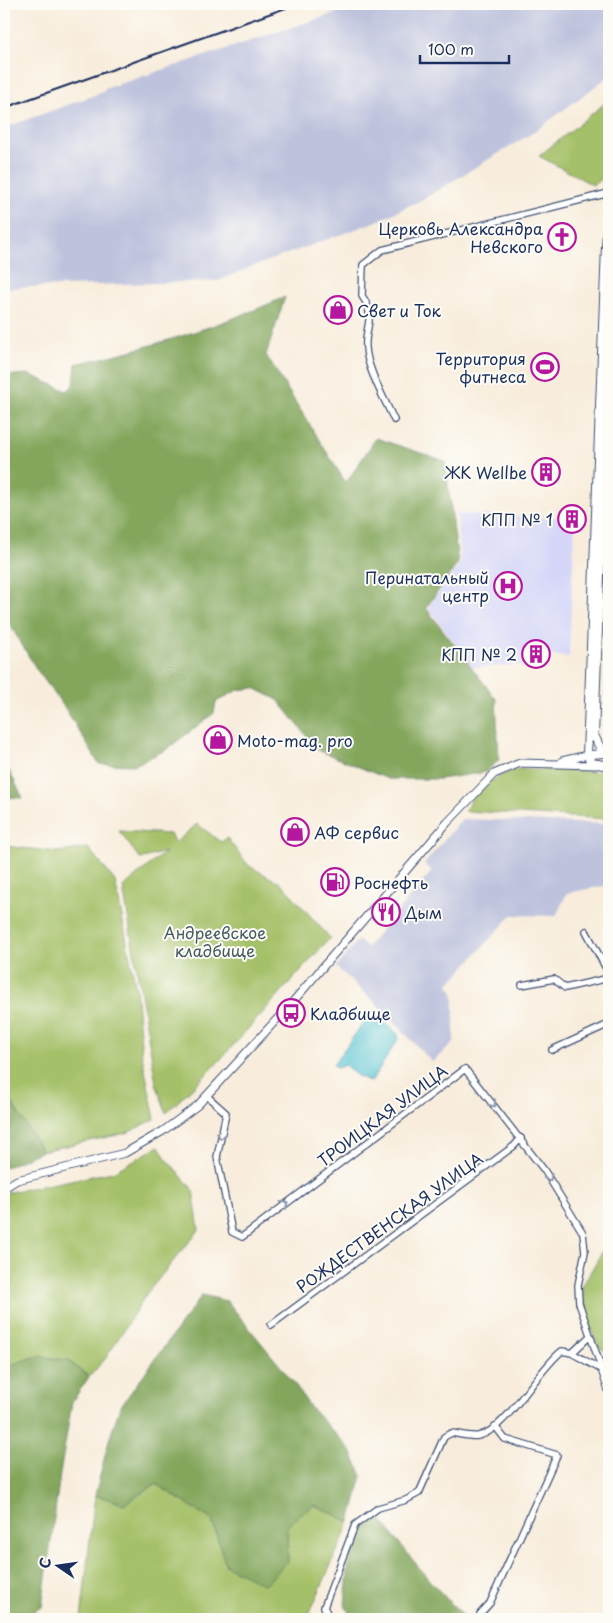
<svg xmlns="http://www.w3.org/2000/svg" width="613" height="1623" viewBox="0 0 613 1623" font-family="'Playpen Sans',sans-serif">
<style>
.built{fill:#d6d7f8}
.industrial{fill:#bec2dd}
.green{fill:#a4c067;stroke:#607862}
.forest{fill:#83a65c;stroke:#4f6a5d}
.water{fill:#57c3d1;stroke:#397998}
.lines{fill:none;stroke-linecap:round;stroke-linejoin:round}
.minor-casing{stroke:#3c4c71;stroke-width:8}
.tertiary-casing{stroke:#3c4c71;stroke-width:9}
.secondary-casing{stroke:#3c4c71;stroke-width:10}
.minor{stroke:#fff;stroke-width:5.5}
.tertiary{stroke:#fff;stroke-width:7}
.secondary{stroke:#fff;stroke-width:8}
.rail{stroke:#1b2f5e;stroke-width:2}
.oneway{stroke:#8d97ae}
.labels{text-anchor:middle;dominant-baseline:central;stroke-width:4;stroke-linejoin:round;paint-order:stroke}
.poi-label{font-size:16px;fill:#1b2f5e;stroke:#fdfcf7;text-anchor:end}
.park-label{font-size:16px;fill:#445a61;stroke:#fdfcf7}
.street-label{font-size:16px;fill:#1b2f5e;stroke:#fdfcf7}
</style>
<rect width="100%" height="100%" fill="#fdfcf7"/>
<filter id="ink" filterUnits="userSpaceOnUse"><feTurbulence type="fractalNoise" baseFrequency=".02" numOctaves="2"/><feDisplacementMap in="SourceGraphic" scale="10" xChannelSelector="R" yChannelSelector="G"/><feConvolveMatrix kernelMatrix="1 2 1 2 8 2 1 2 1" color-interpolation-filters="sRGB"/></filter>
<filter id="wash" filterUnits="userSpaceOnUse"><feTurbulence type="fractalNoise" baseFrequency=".0096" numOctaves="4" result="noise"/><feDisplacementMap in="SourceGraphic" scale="20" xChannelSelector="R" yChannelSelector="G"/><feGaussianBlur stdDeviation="1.12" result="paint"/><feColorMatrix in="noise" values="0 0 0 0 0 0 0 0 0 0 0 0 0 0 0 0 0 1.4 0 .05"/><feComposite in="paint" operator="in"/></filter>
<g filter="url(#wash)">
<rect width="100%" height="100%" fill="#f8eddc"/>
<!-- built -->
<path class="built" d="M457,514L575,518L569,657L539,655L538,665L472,667L428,607L460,564Z"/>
<!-- industrial -->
<path class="industrial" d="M363,4H609V76L534,132L423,199L375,222L251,267L218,281L4,288V128L103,92L104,89Z
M462,819L609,824V885L567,893L556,916L512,915L449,984L454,996V1043L432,1062L379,1006L336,967L358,940L367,947L432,871L424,864Z"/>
<!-- green -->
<path class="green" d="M609,100V174L593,185L539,156Z
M518,769L609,772V819L465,811C475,790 496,775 518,769Z
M197,824L221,842L227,838L249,866L282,884L330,938L210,1071L166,1113L156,1083L123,887L165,852L140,859L119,831L170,834L175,843Z
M4,846L59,852L88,848L115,881L136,989L142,1056L155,1119L127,1133L42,1151L4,1090Z
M159,1146L165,1157L193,1190L199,1230L147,1293L106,1358L89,1377L68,1360L4,1375V1193L113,1172Z
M609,1239V1359L607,1352L599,1347L585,1317L582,1287Z
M156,1484L212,1520L226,1566L288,1561L286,1526L314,1504L350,1522L307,1619H81L95,1495L124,1504Z"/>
<!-- forest -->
<path class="forest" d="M285,297L266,355L346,483L376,438L445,461L458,563L426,608L496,699L499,760L486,772L440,779H388L318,750L278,700L254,688L238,690L216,702L214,713L167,749L135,765L99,764L65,708L37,670L4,615V376L28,374L67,391L74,384L76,364C148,348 218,327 285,297Z
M4,761L23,798L4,797Z
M4,1090L42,1151L4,1168Z
M202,1295L227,1301L294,1383L310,1407L350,1449L362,1476L350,1522L314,1505L287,1526L288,1561L265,1585L226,1566L212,1520L156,1484L124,1504L95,1495L109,1440L120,1407Z
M38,1356L68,1360L89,1377L72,1402L60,1474L42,1607L18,1619H4V1375L9,1365Z
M380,1519L429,1580L466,1619H353L345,1606L349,1558L366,1521Z"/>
<!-- water -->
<path class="water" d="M377,1015L397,1033L399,1038L371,1082L356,1075L345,1065L337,1068L333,1065L365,1020Z"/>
</g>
<g filter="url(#ink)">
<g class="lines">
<defs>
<path id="minor" d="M394,420C385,400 367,369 366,348C364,328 377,316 362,296L363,265L382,250L609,193
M586,931L609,974
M522,985L554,979L565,988L609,978
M552,1050L609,1024
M207,1096L226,1113L217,1157L232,1232L242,1237L465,1069L544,1170L583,1233L585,1252L578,1285L579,1303L602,1370
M271,1325L514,1146L521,1138
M572,1353L590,1336
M480,1614L490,1603L557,1455L505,1439L495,1426
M330,1619L324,1607L355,1525L378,1508L406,1500L419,1493L444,1437L451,1433C460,1434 469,1437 478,1436C506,1431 538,1369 562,1351L572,1353L602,1370"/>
<path id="tertiary" d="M562,761L587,755L608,753
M4,1188L17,1180L125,1153L163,1131L198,1105L290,1005L447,823L494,774L520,763L596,765
M602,1370L609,1391"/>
<path id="secondary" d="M609,202L606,246L587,755L592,763L609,766
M609,338L594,735L601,750L609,753"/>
</defs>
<!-- minor casing -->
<use href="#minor" class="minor-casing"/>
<!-- tertiary casing -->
<use href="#tertiary" class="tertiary-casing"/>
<!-- secondary casing -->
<use href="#secondary" class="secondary-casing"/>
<!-- minor -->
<use href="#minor" class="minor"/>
<!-- tertiary -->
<use href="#tertiary" class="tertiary"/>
<!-- secondary -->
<use href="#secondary" class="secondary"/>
<!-- rail -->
<path class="rail" d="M4,108L297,4"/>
</g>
<!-- one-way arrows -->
<defs><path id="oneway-chevron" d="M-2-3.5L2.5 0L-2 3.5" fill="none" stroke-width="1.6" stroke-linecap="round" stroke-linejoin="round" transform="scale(1.25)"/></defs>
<g class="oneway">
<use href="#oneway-chevron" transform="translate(493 1104) rotate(52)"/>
<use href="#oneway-chevron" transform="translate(221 1136) rotate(101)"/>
<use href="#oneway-chevron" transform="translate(549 1178) rotate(60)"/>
<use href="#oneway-chevron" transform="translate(285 1204) rotate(-37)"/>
</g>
</g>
<!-- icons -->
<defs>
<symbol id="church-ring" viewBox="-11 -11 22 22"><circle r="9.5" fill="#fdfcf7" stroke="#b5179e" stroke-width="1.5"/><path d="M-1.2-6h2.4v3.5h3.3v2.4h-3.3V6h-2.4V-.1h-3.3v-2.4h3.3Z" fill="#b5179e"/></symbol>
<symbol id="shop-ring" viewBox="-11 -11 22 22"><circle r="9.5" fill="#fdfcf7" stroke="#b5179e" stroke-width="1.5"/><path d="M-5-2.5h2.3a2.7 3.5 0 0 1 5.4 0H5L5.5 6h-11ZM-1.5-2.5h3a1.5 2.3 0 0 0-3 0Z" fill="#b5179e"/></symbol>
<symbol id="stadium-ring" viewBox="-11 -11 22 22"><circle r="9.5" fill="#fdfcf7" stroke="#b5179e" stroke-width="1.5"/><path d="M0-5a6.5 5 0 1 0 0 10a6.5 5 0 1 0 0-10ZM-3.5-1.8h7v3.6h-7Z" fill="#b5179e"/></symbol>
<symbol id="building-ring" viewBox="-11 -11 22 22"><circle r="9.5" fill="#fdfcf7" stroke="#b5179e" stroke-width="1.5"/><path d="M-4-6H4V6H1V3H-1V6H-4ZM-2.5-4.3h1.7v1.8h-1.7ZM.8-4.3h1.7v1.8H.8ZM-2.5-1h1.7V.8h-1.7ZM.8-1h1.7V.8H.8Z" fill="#b5179e"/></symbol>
<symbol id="hospital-ring" viewBox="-11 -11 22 22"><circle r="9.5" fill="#fdfcf7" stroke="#b5179e" stroke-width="1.5"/><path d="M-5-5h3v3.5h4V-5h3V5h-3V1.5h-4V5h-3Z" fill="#b5179e"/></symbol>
<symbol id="fuel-ring" viewBox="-11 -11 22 22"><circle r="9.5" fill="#fdfcf7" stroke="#b5179e" stroke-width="1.5"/><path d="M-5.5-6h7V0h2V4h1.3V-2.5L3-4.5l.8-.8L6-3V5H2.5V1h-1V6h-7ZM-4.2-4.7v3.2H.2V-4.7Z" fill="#b5179e"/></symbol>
<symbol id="restaurant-ring" viewBox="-11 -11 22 22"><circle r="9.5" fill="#fdfcf7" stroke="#b5179e" stroke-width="1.5"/><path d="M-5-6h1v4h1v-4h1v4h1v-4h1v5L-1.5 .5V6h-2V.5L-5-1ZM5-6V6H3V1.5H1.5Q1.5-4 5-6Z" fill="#b5179e"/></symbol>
<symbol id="bus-ring" viewBox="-11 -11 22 22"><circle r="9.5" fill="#fdfcf7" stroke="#b5179e" stroke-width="1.5"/><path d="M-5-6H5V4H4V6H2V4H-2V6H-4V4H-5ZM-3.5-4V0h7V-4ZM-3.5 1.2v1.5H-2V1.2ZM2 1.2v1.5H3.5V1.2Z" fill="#b5179e"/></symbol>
</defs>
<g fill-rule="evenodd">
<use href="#church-ring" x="546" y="221" width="32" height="32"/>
<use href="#shop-ring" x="322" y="294" width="32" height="32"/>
<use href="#stadium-ring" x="529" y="351" width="32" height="32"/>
<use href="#building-ring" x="530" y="456" width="32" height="32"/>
<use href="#building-ring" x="556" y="503" width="32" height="32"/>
<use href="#hospital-ring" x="492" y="570" width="32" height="32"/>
<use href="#building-ring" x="520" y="638" width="32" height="32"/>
<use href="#shop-ring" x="202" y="724" width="32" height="32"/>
<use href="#shop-ring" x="279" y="816" width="32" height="32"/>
<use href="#fuel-ring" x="319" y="866" width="32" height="32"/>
<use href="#restaurant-ring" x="370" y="896" width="32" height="32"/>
<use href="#bus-ring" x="275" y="997" width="32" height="32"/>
</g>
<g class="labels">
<!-- poi labels -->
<g class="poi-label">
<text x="543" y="228">Церковь Александра<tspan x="543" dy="18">Невского</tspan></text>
<text x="357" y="310" text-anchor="start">Свет и Ток</text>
<text x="526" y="358">Территория<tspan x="526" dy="18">фитнеса</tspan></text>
<text x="527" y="472">ЖК Wellbe</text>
<text x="553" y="519">КПП № 1</text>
<text x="489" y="577">Перинатальный<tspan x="489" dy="18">центр</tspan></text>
<text x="517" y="654">КПП № 2</text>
<text x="237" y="740" text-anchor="start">Moto-mag. pro</text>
<text x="314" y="832" text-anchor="start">АФ сервис</text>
<text x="354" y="882" text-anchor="start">Роснефть</text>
<text x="405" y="912" text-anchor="start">Дым</text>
<text x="310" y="1013" text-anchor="start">Кладбище</text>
</g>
<!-- park labels -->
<g class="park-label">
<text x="215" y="932">Андреевское<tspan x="215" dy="18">кладбище</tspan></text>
</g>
<!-- street labels -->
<g class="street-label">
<text transform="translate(382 1115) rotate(-37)">ТРОИЦКАЯ УЛИЦА</text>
<text transform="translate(389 1222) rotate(-36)">РОЖДЕСТВЕНСКАЯ УЛИЦА</text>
</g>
</g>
<!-- margin -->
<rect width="613" height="1623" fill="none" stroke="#fdfcf7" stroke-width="20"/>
<!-- north arrow -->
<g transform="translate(58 1566) rotate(283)" stroke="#fdfcf7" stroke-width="4" paint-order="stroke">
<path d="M0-4L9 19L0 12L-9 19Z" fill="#1b2f5e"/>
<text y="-8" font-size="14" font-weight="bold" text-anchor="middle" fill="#1b2f5e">С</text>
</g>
<!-- scale -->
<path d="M420 55v8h89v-8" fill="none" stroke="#1b2f5e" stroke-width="2.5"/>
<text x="428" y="55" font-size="15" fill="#1b2f5e" stroke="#fdfcf7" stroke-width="4" paint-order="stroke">100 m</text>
</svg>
